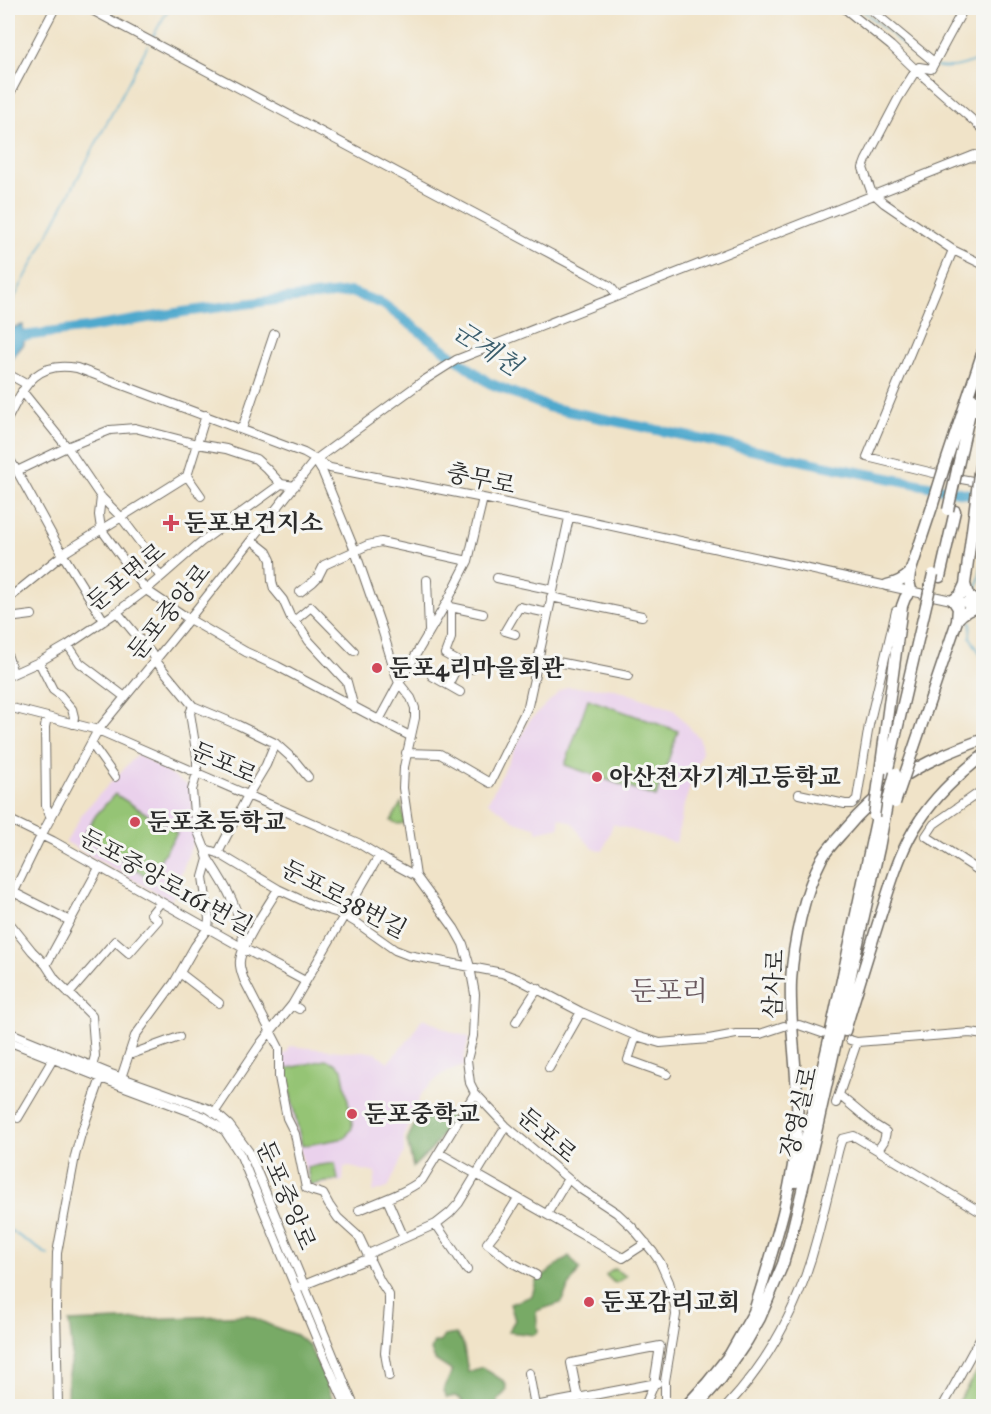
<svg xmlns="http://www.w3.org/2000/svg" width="991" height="1414" viewBox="0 0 991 1414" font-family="'IM FELL Great Primer','Noto Serif KR',serif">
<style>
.built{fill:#ead1ec}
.green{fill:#95c474;stroke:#607850;stroke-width:1.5}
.forest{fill:#78aa66;stroke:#526a48;stroke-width:1.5}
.water{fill:#50a9cd;stroke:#3e6a7c;stroke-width:1.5}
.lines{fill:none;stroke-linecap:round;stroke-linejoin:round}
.stream{stroke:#50a9cd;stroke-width:1.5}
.river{stroke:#50a9cd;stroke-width:10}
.minor-casing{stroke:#706b62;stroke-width:10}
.major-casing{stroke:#706b62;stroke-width:11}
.highway-casing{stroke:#706b62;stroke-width:13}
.minor{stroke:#fff;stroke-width:8}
.major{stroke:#fff;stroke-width:9}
.highway{stroke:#fff;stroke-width:10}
.highway-bridge-casing{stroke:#706b62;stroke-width:13;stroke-linecap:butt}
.highway-bridge{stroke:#fff;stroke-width:10}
.poi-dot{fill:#d1495b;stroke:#f6f6f2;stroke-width:2}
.labels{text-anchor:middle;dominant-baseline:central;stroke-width:6;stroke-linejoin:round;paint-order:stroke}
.street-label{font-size:24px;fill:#2b2b2b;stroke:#f6f6f2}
.poi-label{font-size:24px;font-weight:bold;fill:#2b2b2b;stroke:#f6f6f2;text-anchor:start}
.water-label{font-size:26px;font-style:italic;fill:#3a5d6c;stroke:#f6f6f2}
.quarter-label{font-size:27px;fill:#69585e;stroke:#f6f6f2}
</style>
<rect width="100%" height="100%" fill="#f6f6f2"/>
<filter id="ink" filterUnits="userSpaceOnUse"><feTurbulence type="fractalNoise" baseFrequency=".0167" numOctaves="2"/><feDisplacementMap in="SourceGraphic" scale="12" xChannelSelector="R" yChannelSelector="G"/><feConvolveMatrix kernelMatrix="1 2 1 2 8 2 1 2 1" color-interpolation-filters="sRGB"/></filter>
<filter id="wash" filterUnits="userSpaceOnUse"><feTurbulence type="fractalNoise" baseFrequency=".008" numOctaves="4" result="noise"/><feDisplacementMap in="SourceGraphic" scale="24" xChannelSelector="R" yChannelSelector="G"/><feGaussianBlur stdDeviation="1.35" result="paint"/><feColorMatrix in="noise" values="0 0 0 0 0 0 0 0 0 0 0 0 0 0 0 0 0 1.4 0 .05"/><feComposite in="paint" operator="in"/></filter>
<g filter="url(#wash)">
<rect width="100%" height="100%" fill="#f0e3c8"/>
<!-- built -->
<path class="built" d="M567,687L612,688L673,709L700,739L702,751L684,805L676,843L613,824L603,851L593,848L582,837L573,823L559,818L560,827L537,832V828L515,821L488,802L529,721L561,690Z
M138,754L190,787L196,834L171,901L66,842L84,811L129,763Z
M424,1018L451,1032L469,1037L464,1058V1066L442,1074L422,1093L404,1135V1153L388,1188L373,1192L376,1173L350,1167H344L343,1181L309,1187L282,1074L281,1056L287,1052L290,1046L350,1052L362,1051L376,1053L388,1062L412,1036L420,1021Z"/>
<!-- green -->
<path class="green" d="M588,699L678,731L656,797L565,765Z
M115,794L177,833L149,878L83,836L96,815Z
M401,803L405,823L398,824L391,821Z
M325,1060C332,1061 337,1063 342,1069L352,1122V1128L345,1138L302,1146L285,1069Z
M335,1163L338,1180L310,1185L307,1167Z
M614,1269L626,1276L616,1283L613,1282L606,1275Z
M976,1373L983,1378V1406H955Z"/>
<!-- forest -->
<path class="forest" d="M423,1106L453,1118L433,1148L413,1167L407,1140Z
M569,1256L580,1269L570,1284L561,1303L536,1311L538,1332L534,1335L508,1332L515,1320L510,1304L532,1296L536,1281Z
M248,1315L272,1326L296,1335L309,1346L323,1374L335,1406H282L271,1403L261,1405L260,1406H69C64,1387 71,1371 72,1352C72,1342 70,1332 69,1322Z
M456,1334L463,1343L468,1372L482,1367L505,1382L507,1390L498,1400L497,1406H460L462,1400L455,1396L447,1398L443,1391L452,1371L435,1360L431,1350L434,1342H440L444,1336Z"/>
<!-- water -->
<path class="water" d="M8,319L11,328L23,325L24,344L8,363Z"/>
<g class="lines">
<!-- stream -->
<path class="stream" d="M860,8L920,59L929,64
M152,38L169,8
M936,67C956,69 965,65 984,57
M8,310L148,45
M977,588L984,553
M971,621L970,637L984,660
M8,1229L48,1255"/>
<!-- river -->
<path class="river" d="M8,338L87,328L183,312L275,300L351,292L383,304L489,383L548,407L837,468L984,497"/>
</g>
</g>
<g filter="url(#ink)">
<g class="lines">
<defs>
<path id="minor" d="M88,8L585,272L610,286L618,296
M844,8L891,46L916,70L919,67L931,69L964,8
M869,8L934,62
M8,97L55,8
M984,130L916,70L899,97L866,160L863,168L871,191L884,203L953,250L984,265
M953,250L867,457L950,477L984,483
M8,374L26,384
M22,391L67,447L101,497L121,517L149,554L147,558L160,576
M8,418C24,387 35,360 77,368L304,453L330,468L483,498L979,606
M242,429L274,334
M8,457L17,471L63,555L104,621
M315,460L323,473L355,551L382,629L396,675L399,683L411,698L415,708V718L404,767L403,788L416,876L454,928L463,944L470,967L475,994L473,1036L467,1060L470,1083L475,1093L506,1126L579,1188L617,1213L632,1227L653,1252L660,1262L669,1282L675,1306L676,1315L665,1381V1406
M17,471L67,447L110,430L135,428L197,444L226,449L256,459L266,468L281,484
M187,476L206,415
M101,497L99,515L101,529L146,590L189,619L246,652L277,666L379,720
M252,540L267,552L271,560L272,581L274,589L283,600L291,618L302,630L309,641L347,682L354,708
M497,578L553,590
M427,580L429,630
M300,592L313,582L318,577L324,565L368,545L381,542L468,561
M551,597L642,616
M8,599L67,551L187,476L201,496
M447,602L451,607V638L445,654L472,669
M451,607L483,614
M117,612L151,653L155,660L193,706L238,725L275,743L295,761L308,777
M8,618L32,615
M294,621L311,607L354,651
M515,634L505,631L519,607L548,613
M68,645L80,663L125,697
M8,657L13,673
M538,658L628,676
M39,662L53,690L60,695L72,709L74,717L73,724
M8,676L39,662L68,645L117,612L146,590L201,542L281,484L295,486
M432,676L460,692
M448,685L460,662
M193,706L190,713L197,757V773L192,790L194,813L197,829L205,849L218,853L278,889L312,905L342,914L357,923L395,950L408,955L502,973L518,979L581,1012L636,1036L660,1043L709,1039L736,1034H760L784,1026
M8,707L98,730L358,843L386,860L416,876
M47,717L45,727L46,806L51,818
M410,736L379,720L399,683L447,602L468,561L483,498
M91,743L115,777
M406,753L440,754L490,783L528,706L569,518
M984,789L934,824L926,836L984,874
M799,794L845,804H852L857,799L869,725L896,611
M8,819L53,841L243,948L305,981
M218,853L248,795L266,765L275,743
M208,859C226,886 243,914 243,947
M278,889C269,904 241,945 240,961C239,967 242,974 244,980L279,1048V1077L287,1118L295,1134L306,1188L313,1191L323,1194L329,1205L338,1218L359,1237L380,1281L389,1295V1306L385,1353L389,1376
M13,892L70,921
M8,904L41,836L98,730L189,619L315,460L423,381L456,360L975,155
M8,923L12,926L32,951L46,965L55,979L92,1016L95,1056L91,1070
M46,965L99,868
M180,973L219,1003
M69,994L115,941L129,953L158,920L151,914L161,902
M292,1005L299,1009
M516,1022L538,988
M799,1025L822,1033
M8,1032L111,1074L209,1109L219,1116L229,1125L249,1152L354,1406
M636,1036L628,1060L667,1074
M850,1040L857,1042L970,1033L984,1035
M8,1041L109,1081L205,1117L225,1131L241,1156L323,1354L346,1406
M129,1055L179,1037
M549,1068L581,1012
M121,1078L135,1036L174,983L195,946L208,928L209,919L203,877L208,859L205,849
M839,1095L875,1125L886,1132L884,1141L878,1150
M836,1103L857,1042
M214,1113L261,1043L292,1005L379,856
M18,1118L53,1059
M439,1153L623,1258L646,1243
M518,1198L502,1224L487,1243L511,1262L536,1275
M387,1199L404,1238
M359,1210C380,1201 403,1194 422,1180L475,1093
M547,1214L566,1182
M436,1224L467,1270
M368,1254L436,1224L450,1213L459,1203L502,1132
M299,1287L370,1258
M529,1373L535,1406
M578,1398L571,1363L660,1346L654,1384L645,1406
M58,1406L56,1308L57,1253L75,1156L81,1134L102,1075
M535,1406L657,1383
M727,1406C771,1359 801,1300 817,1238C823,1215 828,1193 834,1170C836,1160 838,1149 842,1139L854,1136L984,1214
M943,1406L984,1331"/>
<path id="major" d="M972,157L984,156"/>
<path id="highway" d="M978,412L984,387
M944,468L984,348
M957,470L973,399
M979,473L984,442
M940,577L955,511
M965,584L968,595L983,606
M887,585C896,583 903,580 910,573
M957,620C964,611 971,609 983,606
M909,762L957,621L958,608L953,600L960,595L965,584L974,515
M880,772L902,606L905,598L911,590L909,581L910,573L932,507
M887,773L927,601
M845,1031C856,993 868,955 880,917C891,884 900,849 920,820C937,794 959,774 984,755
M796,1182L831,1031L877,816
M753,1315C771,1255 793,1193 797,1130C800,1080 789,1031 791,981C793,943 804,892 822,858C828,848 837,839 845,830C860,812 878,795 898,781C923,762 954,750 984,739
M686,1406L707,1383L730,1354L755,1310
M697,1406L721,1379L747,1341L760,1318L783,1264L791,1236L815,1137L879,848L887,804"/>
</defs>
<!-- minor casing -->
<use href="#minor" class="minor-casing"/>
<!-- major casing -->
<use href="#major" class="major-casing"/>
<!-- highway casing -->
<use href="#highway" class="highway-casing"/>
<!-- minor -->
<use href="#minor" class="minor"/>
<!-- major -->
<use href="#major" class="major"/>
<!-- highway -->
<use href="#highway" class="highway"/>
<defs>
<path id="highway-bridge" d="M932,507L944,468
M948,510L957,470
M974,515L979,473
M927,601L933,574
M895,803L909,762
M887,804L895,773
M874,816L880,772"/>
</defs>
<!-- highway-bridge casing -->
<use href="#highway-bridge" class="highway-bridge-casing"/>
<!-- highway-bridge -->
<use href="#highway-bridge" class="highway-bridge"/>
</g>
</g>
<!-- markers -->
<g class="poi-dot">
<path d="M168 514h6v6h6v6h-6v6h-6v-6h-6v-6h6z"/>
<circle cx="377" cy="668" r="6"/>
<circle cx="597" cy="777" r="6"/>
<circle cx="135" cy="822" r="6"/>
<circle cx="352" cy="1114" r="6"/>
<circle cx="589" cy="1302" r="6"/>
</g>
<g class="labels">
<!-- street labels -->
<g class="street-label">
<text transform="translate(481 479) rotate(12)">충무로</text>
<text transform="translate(126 577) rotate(-39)">둔포면로</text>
<text transform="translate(169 612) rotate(-51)">둔포중앙로</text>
<text transform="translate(224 763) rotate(24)">둔포로</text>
<text transform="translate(166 882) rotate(29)">둔포중앙로161번길</text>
<text transform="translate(344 899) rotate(28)">둔포로38번길</text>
<text transform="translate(774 984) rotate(-87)">삼사로</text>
<text transform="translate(799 1112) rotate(-77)">장영실로</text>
<text transform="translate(547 1135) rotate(41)">둔포로</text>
<text transform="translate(286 1195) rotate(67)">둔포중앙로</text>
</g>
<!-- poi labels -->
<g class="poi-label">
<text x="184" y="523">둔포보건지소</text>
<text x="389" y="668">둔포4리마을회관</text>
<text x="609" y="777">아산전자기계고등학교</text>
<text x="147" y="822">둔포초등학교</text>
<text x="364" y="1114">둔포중학교</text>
<text x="601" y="1302">둔포감리교회</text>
</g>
<!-- water labels -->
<g class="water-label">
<text transform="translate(487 348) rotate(33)">군계천</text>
</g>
<!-- quarter labels -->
<g class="quarter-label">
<text x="669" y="990">둔포리</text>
</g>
</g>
<!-- margin -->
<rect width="991" height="1414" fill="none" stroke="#f6f6f2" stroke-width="30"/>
</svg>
